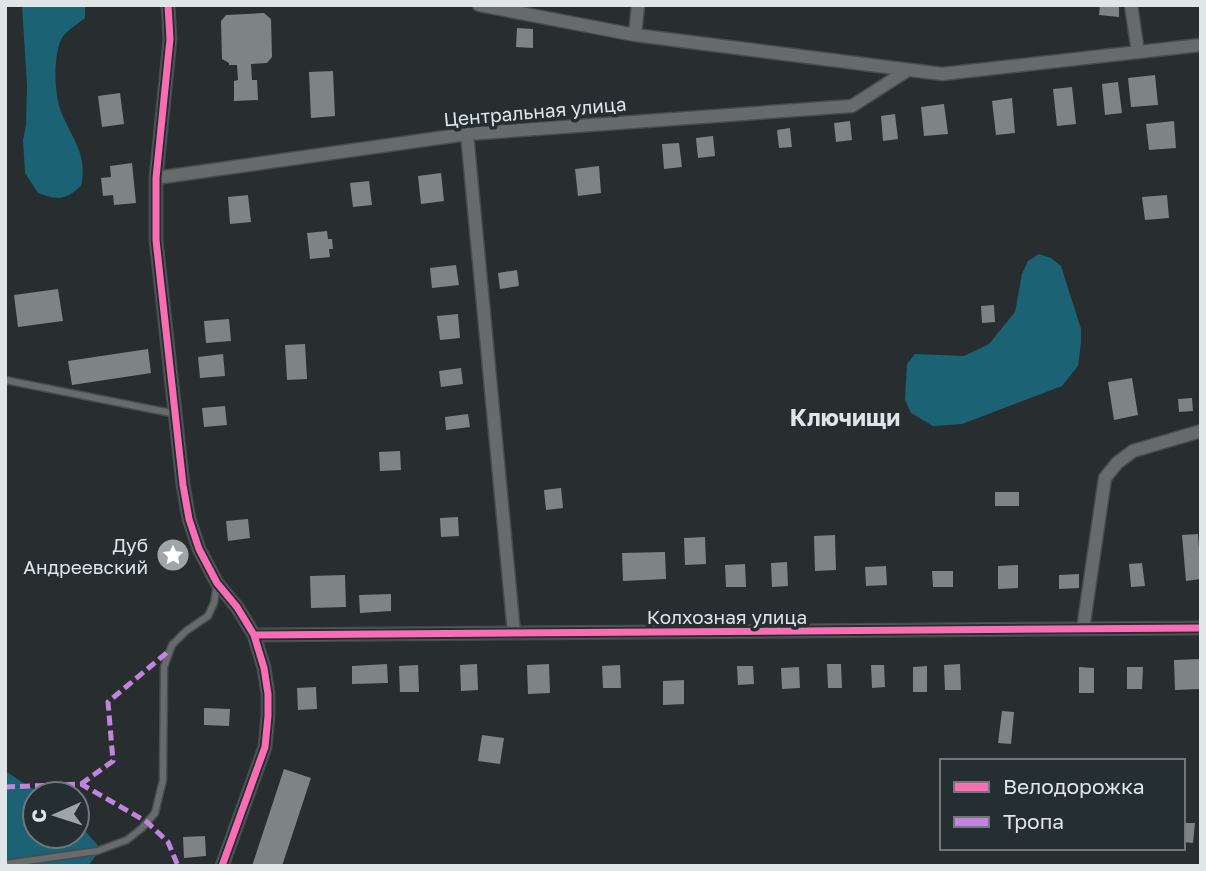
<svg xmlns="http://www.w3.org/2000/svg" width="1206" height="871" viewBox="0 0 1206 871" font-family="'Golos Text',sans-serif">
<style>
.forest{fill:#1a6274}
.building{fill:#7e8385}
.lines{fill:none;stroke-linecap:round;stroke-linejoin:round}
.service-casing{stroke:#474c4d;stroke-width:9}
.minor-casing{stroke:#474c4d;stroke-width:15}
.service{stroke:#676b6c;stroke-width:6}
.minor{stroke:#676b6c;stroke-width:12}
.quiet{stroke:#c483df;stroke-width:5;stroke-dasharray:10 5;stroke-linecap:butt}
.cycleway-casing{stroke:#252f32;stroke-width:11}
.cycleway{stroke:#f96db3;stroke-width:7}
.labels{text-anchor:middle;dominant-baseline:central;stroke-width:7;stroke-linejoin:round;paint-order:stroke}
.street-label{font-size:19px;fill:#e0e6e8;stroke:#252f32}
.poi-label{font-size:19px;fill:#e0e6e8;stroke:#252f32;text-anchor:end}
.quarter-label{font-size:23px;font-weight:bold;fill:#e0e6e8;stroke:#252f32}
</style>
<rect width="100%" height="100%" fill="#282e2f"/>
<!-- forest -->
<path class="forest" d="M22,5H85V18C78,24 64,32 61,40C53,57 54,97 62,114C73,140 88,156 81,186C64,201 58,200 38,193L25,173L23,140L26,125L27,86Z
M1039,254L1051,258L1061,266L1081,329V342L1078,366L1062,386L962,424L933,426L911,413L905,400L907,364L915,354L964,356L989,344L1015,312L1022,274L1028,261Z
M5,771L41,794H35V836H77V822L78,823L101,849L88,866H5Z"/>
<!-- building -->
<path class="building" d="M1100,5H1119V17L1099,15Z
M264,13L271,19L272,57L267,63L251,64L252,80H257L258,100L234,101V81L238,80L237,65H229V63L222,59L221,21L226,15Z
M517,28L533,29V48L516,47Z
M333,71L335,116L311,118L309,72Z
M1155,75L1158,105L1131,107L1128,78Z
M1118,82L1122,113L1105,115L1102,84Z
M1072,87L1076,124L1057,126L1053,89Z
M120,93L124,124L102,127L98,96Z
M1012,98L1015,133L996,135L992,101Z
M944,104L948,134L924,136L921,107Z
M895,114L898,139L883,141L881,116Z
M850,121L852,140L836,142L834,123Z
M1174,121L1176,148L1149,150L1146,124Z
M790,128L792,147L779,148L777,130Z
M713,136L715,156L698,158L696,138Z
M679,143L682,167L664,169L662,144Z
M132,163L136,203L114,205L113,195L103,196L101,178L111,177L110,166Z
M599,166L601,193L578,196L575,169Z
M441,173L444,201L421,204L418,176Z
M369,181L372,205L353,207L350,183Z
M248,195L251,222L230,224L228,197Z
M1167,195L1169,218L1145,220L1142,197Z
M327,231L328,239H332L333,249H329L330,257L310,259L307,233Z
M456,265L459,285L432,288L430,268Z
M517,270L519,286L500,289L498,273Z
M58,289L63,321L18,327L14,295Z
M994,305L995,322L982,323L981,306Z
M458,314L460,338L440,340L437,316Z
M229,319L231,341L206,343L204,321Z
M305,344L307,379L287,380L285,345Z
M148,349L151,373L72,385L68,361Z
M223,354L225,376L200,378L198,357Z
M461,368L463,384L441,387L439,371Z
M1132,378L1138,415L1114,420L1108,382Z
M1192,398L1193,411L1179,412L1178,399Z
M225,406L227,425L204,427L202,408Z
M468,414L470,427L446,430L445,417Z
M400,451L401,470L380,471L379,452Z
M561,488L563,508L546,510L544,490Z
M995,492H1019V506H995Z
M458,517L459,536L441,537L440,518Z
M248,519L250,538L228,541L226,521Z
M1198,534L1201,579L1186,581L1182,535Z
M835,535L836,570L815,571L814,536Z
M705,537L706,564L685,565L684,538Z
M665,552L666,579L623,581L622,553Z
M787,562L788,586L772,587L771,563Z
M1142,563L1145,586L1131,587L1129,564Z
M745,564L746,587H726L725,565Z
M1018,565V588L998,589V566Z
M886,566L887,585L866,586L865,567Z
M932,571H953V587H933Z
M1079,574V588L1059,589V575Z
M345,575L346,607L311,608L310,576Z
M391,594V611L360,613L359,595Z
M1201,659V689L1175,690L1174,660Z
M387,664L388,683L352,684V666Z
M477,664L478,690L461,691L460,665Z
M549,664L550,693L528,694L527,665Z
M827,664H841L842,688H828Z
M960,664L961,690H945L944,665Z
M418,665L419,692H400L399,666Z
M620,665L621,688H603L602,666Z
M871,665H884L885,687L872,688Z
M737,666H753L754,684L738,685Z
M927,666V692H913V667Z
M799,667L800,688L782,689L781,668Z
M1079,667L1094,668V693H1079Z
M1127,667H1143L1142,689H1127Z
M684,680V704L663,705V681Z
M316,687L317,709L298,710L297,688Z
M204,708L230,709L229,726L204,725Z
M1002,711L1014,712L1011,744L998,743Z
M482,735L504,738L500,764L478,761Z
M284,769L311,778L282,866H252Z
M1183,823H1195L1193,843L1183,842Z
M205,836L206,856L184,858L183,837Z"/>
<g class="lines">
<defs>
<path id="service" d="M5,380L176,414
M5,864L97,851L127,840L142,828L155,813L163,780L164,667L172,645L186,631L208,616L214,603L217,585"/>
<path id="minor" d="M168,5L170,39L156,178V240L183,485L189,519L199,549L217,583L237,607L254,635L264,668L268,694V716L265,747L222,866
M479,5L635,35L942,74L1201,45
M1131,5L1138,52
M635,35L638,5
M467,134L514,633
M156,178L467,134L852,106L908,70
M1083,629L1105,478L1117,463L1133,451L1201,431
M254,635L1201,628"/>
</defs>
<!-- service casing -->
<use href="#service" class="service-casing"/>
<!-- minor casing -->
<use href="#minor" class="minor-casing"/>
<!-- service -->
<use href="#service" class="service"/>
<!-- minor -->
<use href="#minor" class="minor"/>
<!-- quiet -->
<path class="quiet" d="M81,784L113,761L108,702L170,650
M5,787L81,784L147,822L168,842L178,866"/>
<defs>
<path id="cycleway" d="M168,5L170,39L156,178V240L183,485L189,519L199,549L217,583L237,607L254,635L264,668L268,694V716L265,747L222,866
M254,635L1201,628"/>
</defs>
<!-- cycleway casing -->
<use href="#cycleway" class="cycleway-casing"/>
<!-- cycleway -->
<use href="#cycleway" class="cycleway"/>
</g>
<!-- icons -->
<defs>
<symbol id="sight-disc" viewBox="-11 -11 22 22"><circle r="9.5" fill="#a0a6a7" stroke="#252f32"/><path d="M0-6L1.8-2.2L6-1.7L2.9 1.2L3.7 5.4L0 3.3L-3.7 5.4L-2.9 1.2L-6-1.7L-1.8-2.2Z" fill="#fff"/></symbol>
</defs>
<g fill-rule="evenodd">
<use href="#sight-disc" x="154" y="536" width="38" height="38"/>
</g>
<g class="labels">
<!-- street labels -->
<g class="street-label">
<text transform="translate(535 111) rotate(-5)">Центральная улица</text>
<text x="727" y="616">Колхозная улица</text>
</g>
<!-- poi labels -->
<g class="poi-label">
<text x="148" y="544">Дуб<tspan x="148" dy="22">Андреевский</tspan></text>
</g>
<!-- quarter labels -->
<g class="quarter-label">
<text x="845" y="417">Ключищи</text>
</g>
</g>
<!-- border -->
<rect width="1206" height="871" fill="none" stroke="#e0e6e8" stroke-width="14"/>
<!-- legend -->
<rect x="940" y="759" width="245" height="91" fill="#252f32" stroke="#70787b" stroke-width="2"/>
<rect x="954" y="782" width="35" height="10" fill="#f96db3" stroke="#70787b" stroke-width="2"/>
<text x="1003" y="794" font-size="21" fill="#e0e6e8">Велодорожка</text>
<rect x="954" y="817" width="35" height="10" fill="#c483df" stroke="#70787b" stroke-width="2"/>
<text x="1003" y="829" font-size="21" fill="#e0e6e8">Тропа</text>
<!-- north arrow -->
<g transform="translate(56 815) rotate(267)"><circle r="33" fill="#252f32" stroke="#70787b" stroke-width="2"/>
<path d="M0-5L12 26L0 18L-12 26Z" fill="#a0a6a7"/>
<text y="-10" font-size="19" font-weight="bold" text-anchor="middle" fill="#e0e6e8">С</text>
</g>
</svg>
